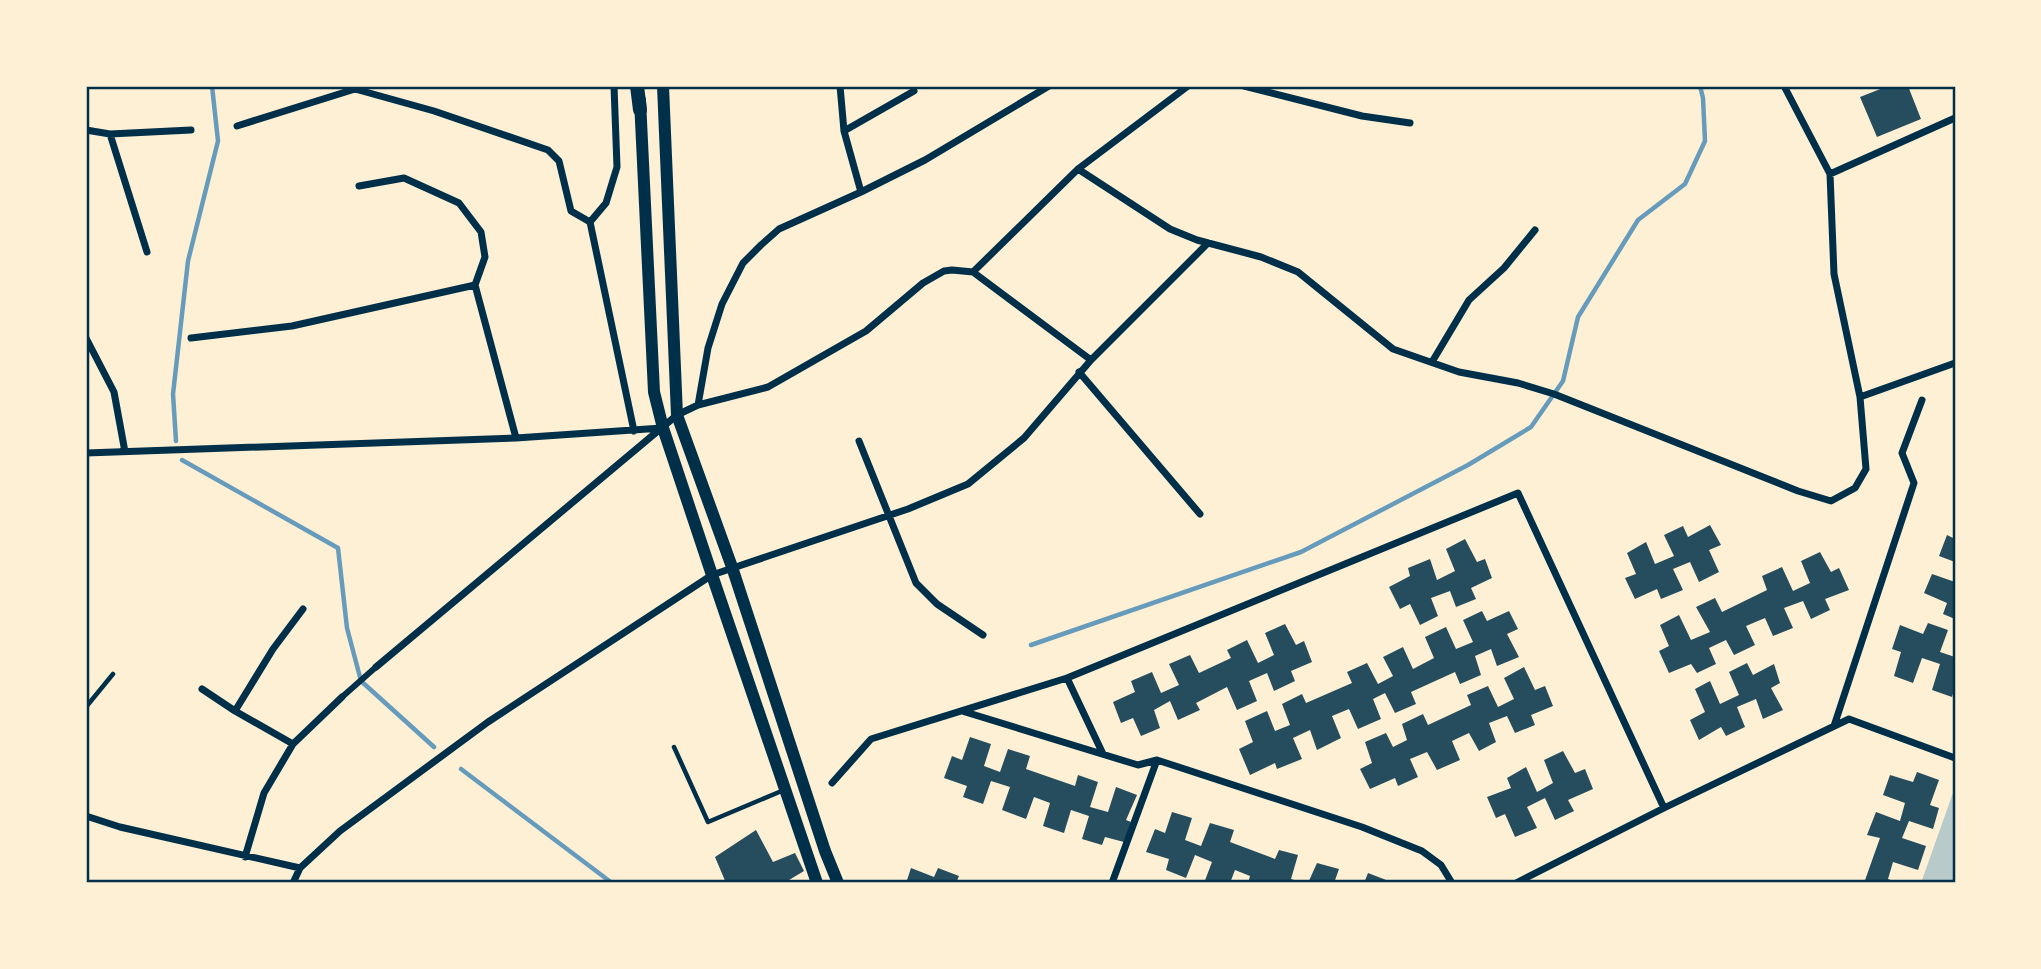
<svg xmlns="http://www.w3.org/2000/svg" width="2041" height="969" viewBox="0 0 2041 969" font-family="'Exo 2',sans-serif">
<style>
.green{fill:#b9caca}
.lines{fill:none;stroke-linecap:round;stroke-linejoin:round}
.stream{stroke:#669bbc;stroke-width:4.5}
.building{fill:#264d5e}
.service{stroke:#003049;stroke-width:4.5}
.pedestrian{stroke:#003049;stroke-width:6}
.minor{stroke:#003049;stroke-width:7}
.secondary{stroke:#003049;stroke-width:12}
.primary{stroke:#003049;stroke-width:14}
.neatline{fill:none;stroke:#003049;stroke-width:2.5}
</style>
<rect width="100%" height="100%" fill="#fdf0d5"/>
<!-- green -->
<path class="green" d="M1955,787V883H1921Z"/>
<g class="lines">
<!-- stream -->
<path class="stream" d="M176,441L173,394L188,261L218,141L212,86
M182,460L338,548L347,628L361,681L434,747
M1031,645L1301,552L1468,465L1531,427L1563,381L1578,317L1638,220L1685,184L1705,141L1703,98L1700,86
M461,769L612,883"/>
</g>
<!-- building -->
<path class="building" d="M1888,86H1908L1921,119L1877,137L1860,97Z
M1710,525L1721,545L1709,550L1719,572L1699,582L1690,562L1673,569L1683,590L1661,599L1657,589L1635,599L1625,578L1636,574L1627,553L1646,542L1655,564L1674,556L1664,535L1683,526L1688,537Z
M1947,535L1955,539V562L1939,556Z
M1465,539L1477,562L1485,559L1492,578L1471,588L1476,599L1456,607L1450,591L1431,598L1438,616L1420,625L1410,604L1400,609L1389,587L1410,576L1408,568L1430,559L1437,580L1455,571L1446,549Z
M1820,552L1831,572L1839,568L1849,590L1825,599L1830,610L1811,619L1803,601L1784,608L1793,628L1773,636L1765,618L1746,626L1755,645L1734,655L1726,640L1709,648L1716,664L1697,673L1691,664L1669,673L1659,651L1669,646L1660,625L1679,615L1691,640L1710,632L1696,607L1715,598L1722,612L1767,590L1762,576L1782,567L1793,591L1810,583L1801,561Z
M1932,574L1955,582V619L1943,614L1947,603L1924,593Z
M1482,611L1487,621L1509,611L1518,629L1507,634L1519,657L1497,666L1491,649L1475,656L1481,675L1460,684L1455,672L1411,692L1416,704L1395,713L1385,693L1373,699L1381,719L1358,729L1349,709L1332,716L1341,738L1317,750L1310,730L1293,738L1302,759L1277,769L1275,763L1250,775L1239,749L1253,742L1245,721L1267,711L1275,731L1290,725L1282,704L1302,694L1306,703L1352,683L1347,672L1367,663L1378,684L1393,676L1383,657L1403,647L1413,669L1434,658L1425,637L1446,627L1456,649L1473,642L1463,620Z
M1928,623L1948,630L1940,652L1955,657V687L1952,697L1932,690L1940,664L1922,658L1913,683L1894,676L1901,652L1892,649L1900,625L1923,634Z
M1285,624L1296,645L1304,641L1312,662L1291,671L1295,681L1274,691L1267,673L1249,681L1257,701L1237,710L1227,687L1196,703L1200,710L1178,720L1170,701L1154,710L1160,728L1141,736L1133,718L1121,723L1113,702L1135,692L1131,681L1152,672L1161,693L1179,685L1169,664L1190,655L1199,673L1231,658L1227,650L1247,640L1258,663L1274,655L1265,633Z
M1747,663L1753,675L1774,664L1780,683L1771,688L1783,710L1763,719L1756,699L1737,707L1745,727L1726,736L1721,727L1699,740L1690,720L1705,712L1695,689L1710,681L1720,704L1739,695L1729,672Z
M1524,667L1535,690L1545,686L1553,706L1531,715L1535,725L1515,733L1507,716L1489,723L1496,742L1479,751L1469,733L1452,741L1460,760L1437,770L1427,752L1410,759L1418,777L1398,786L1395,778L1370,789L1360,769L1372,763L1365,742L1386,733L1393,747L1407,740L1402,724L1423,714L1428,725L1471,705L1467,695L1488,686L1498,707L1514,699L1504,678Z
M970,737L991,744L984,766L1000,772L1008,749L1030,756L1026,769L1075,786L1078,775L1098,782L1090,807L1108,812L1116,787L1137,795L1126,820L1131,822L1124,842L1105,837L1102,845L1082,839L1089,816L1071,810L1064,833L1043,826L1050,803L1034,797L1026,819L1002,810L1010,787L991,781L983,804L963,797L967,786L944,778L952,756L962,760Z
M1563,751L1575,773L1585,769L1593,789L1568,800L1574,811L1555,820L1545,798L1527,807L1537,828L1515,837L1505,814L1496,818L1487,797L1511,788L1507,778L1526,767L1537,792L1553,783L1544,760Z
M1917,772L1939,780L1930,805L1939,808L1933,829L1909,821L1902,838L1926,846L1918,870L1893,862L1888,879L1899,883H1864L1880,838L1867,835L1876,812L1900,821L1905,803L1883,795L1890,775L1913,782Z
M1172,812L1192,818L1185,840L1201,846L1210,823L1234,830L1230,842L1275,859L1279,850L1298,855L1291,879L1304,883H1248L1250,876L1235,870L1230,883H1204L1212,862L1195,855L1186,878L1166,870L1169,859L1146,852L1155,829L1165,833Z
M756,830L773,862L795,853L804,871L784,883H726L715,857Z
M1317,863L1339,869L1334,883H1308Z
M911,868L934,877L938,868L959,876L956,883H906Z
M1368,873L1394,883H1364Z"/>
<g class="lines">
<!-- service -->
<path class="service" d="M86,707L113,674
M674,747L708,822L784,790"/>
<!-- pedestrian -->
<path class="pedestrian" d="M342,697L376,667"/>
<!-- minor -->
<path class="minor" d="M840,86L844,131L861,192
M1244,86L1362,116L1410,123
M1784,86L1830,174L1955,118
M237,126L355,89L434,111L548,150L559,161L571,211L590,222L634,431
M86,130L110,134L191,130
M844,131L914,91
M110,134L147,252
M1078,169L1170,229L1197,240L1261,257L1298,272L1393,349L1459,372L1518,383L1554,394L1798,491L1831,501L1855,488L1866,469L1860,397L1834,274L1830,174
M359,186L404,178L459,203L481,232L485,257L475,285
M590,222L606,203L617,167L614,86
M973,272L1078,169L1188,86
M86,338L114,392L125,452
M191,338L292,326L475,285L516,438
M1432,362L1469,300L1504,268L1535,230
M1079,372L1200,514
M1860,397L1955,363
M698,405L708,348L722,304L743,263L761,245L779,229L861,192L925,160L1049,86
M859,441L916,583L937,604L983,635
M86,453L516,438L662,428
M376,667L677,415L698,405L768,387L866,331L923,283L944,271L952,270L973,272L1091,360
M1067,678L1103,754
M202,689L235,711L293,744
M235,711L273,649L303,609
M962,711L1138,765L1157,760L1362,827L1422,851L1441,865L1452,883
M1834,726L1914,483L1902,453L1922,400
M832,783L871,739L1067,678L1518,493L1664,808
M86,816L120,827L300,868
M245,857L264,793L293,744L342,697
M293,883L300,868L340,831L488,722L712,575L908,509L968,484L1024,438L1091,360L1208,243
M1112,883L1157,760
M1516,883L1664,808L1849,719L1955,758"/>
<!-- secondary -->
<path class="secondary" d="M663,86L677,415L732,567L825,851L838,883
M640,100L654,392L663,428L712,575L817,883"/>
<!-- primary -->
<path class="primary" d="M637,86L640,110"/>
</g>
<!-- border -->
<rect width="2041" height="969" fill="none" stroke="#fdf0d5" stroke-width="175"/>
<rect x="88" y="88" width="1866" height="793" class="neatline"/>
</svg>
